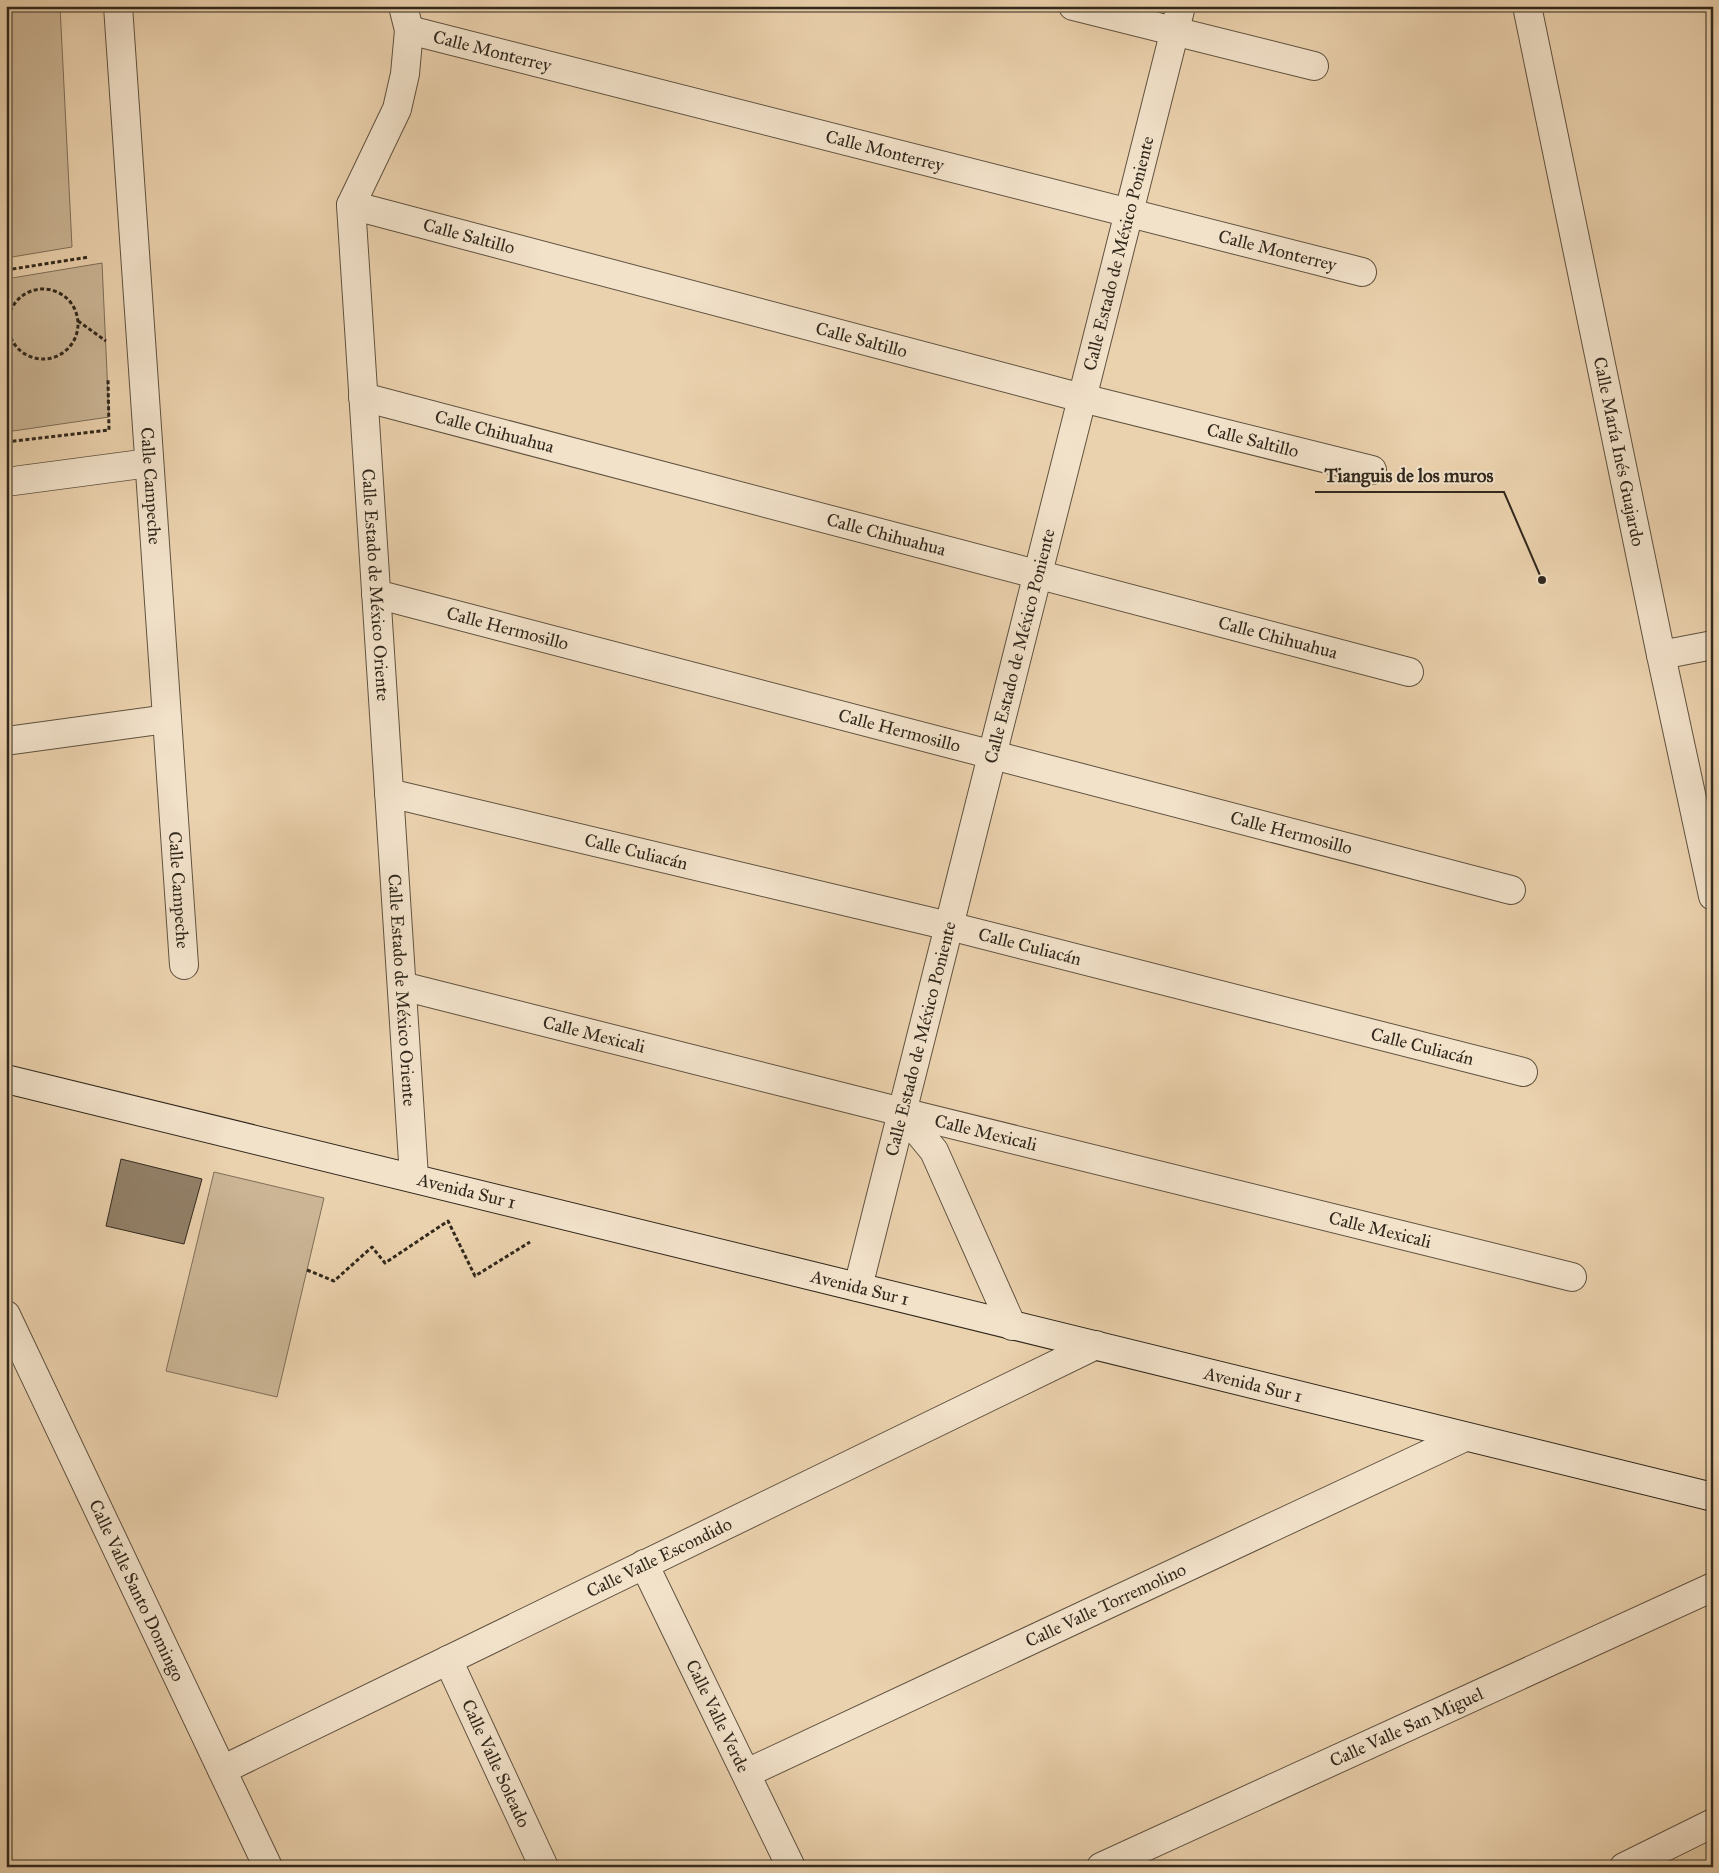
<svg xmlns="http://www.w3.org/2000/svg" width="1719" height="1873" viewBox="0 0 1719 1873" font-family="'IM FELL Great Primer',serif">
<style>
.park{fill:#cbb595;stroke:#7e6e58}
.building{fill:#928068;stroke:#31281c}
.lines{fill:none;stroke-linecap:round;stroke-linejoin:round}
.street-casing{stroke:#605240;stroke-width:30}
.secondary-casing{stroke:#31281c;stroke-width:30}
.path{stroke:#31281c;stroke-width:3;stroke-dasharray:4 2.5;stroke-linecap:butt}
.street{stroke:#f2e2ca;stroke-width:28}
.secondary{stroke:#f2e2ca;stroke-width:28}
.labels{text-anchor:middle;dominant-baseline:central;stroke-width:4;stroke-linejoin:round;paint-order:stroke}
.street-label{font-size:18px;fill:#31281c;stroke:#f2e2ca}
.leader{fill:none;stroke:#31281c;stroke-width:2}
.callout-dot{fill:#31281c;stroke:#f2e2ca;stroke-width:2}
.callout-label{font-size:19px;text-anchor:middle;font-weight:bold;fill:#31281c;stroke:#f2e2ca;stroke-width:4;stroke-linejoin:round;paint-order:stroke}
</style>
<rect width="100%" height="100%" fill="#ebd2ae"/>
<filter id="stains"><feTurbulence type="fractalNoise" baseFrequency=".004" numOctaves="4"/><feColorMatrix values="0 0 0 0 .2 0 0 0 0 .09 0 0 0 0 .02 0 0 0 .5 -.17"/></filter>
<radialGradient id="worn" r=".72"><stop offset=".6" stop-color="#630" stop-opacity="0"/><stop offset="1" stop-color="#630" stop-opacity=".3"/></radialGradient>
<!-- park -->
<path class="park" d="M6,6H60L72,247L6,258Z
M102,263L109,417L6,432V279Z
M214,1172L324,1198L277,1397L166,1371Z"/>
<!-- building -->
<path class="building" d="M121,1159L202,1179L184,1244L106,1226Z"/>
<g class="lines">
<defs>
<g id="street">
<path id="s1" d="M118,6L184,965"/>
<path id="s2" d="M403,6L409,30L405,74L397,109L351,205L414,1177"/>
<path d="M1073,6L1314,66"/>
<path id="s3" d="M1527,6L1661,655L1713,896"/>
<path id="s4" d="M409,30L1362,272"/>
<path id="s5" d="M351,205L1082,398L1372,470"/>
<path id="s6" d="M363,397L1409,672"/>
<path d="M6,482L149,463"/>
<path id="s7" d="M376,594L1511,890"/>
<path d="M1661,655L1713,645"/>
<path d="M6,741L167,719"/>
<path id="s8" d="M389,793L949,926L1523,1072"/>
<path id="s9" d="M402,986L902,1112L1572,1277"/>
<path d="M902,1112L934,1151L1012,1326"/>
<path id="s10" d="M858,1287L1181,6"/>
<path id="s11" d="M6,1315L268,1867"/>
<path id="s12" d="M644,1564L791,1867"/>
<path id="s13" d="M448,1660L544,1867"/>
<path id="s14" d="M222,1770L1096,1345"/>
<path id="s15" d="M747,1773L1465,1437"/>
<path id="s16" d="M1101,1867L1713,1587"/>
<path d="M1624,1867L1713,1823"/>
</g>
<g id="secondary">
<path id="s17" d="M6,1079C576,1216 1143,1359 1713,1497"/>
</g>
</defs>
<!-- street casing -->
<use href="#street" class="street-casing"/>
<!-- secondary casing -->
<use href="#secondary" class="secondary-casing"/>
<!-- path -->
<path class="path" d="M6,270L89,257
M8 324a35 35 0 1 1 70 0a35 35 0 1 1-70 0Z
M78,321L106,341
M6,442L109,430L108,380
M307,1270L334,1281L372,1247L385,1263L448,1221L475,1276L530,1242"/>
<!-- street -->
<use href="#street" class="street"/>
<!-- secondary -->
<use href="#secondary" class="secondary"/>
</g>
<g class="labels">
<!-- street labels -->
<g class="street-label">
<text stroke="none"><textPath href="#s4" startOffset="86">Calle Monterrey</textPath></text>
<text stroke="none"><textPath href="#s4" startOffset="491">Calle Monterrey</textPath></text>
<text stroke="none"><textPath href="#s5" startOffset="122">Calle Saltillo</textPath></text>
<text stroke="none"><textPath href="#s4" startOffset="896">Calle Monterrey</textPath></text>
<text stroke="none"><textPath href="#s10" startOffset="1066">Calle Estado de México Poniente</textPath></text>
<text stroke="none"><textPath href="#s5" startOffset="528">Calle Saltillo</textPath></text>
<text stroke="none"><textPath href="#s6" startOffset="136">Calle Chihuahua</textPath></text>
<text stroke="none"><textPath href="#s5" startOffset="932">Calle Saltillo</textPath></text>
<text stroke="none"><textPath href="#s3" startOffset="455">Calle María Inés Guajardo</textPath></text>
<text stroke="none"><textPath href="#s1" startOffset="481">Calle Campeche</textPath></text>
<text stroke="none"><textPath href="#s6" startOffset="541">Calle Chihuahua</textPath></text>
<text stroke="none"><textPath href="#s2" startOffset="592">Calle Estado de México Oriente</textPath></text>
<text stroke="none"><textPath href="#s7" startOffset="136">Calle Hermosillo</textPath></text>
<text stroke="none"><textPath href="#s6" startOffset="946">Calle Chihuahua</textPath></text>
<text stroke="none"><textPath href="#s10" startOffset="661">Calle Estado de México Poniente</textPath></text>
<text stroke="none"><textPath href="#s7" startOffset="541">Calle Hermosillo</textPath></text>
<text stroke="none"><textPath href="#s7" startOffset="946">Calle Hermosillo</textPath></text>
<text stroke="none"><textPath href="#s8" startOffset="254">Calle Culiacán</textPath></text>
<text stroke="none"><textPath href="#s1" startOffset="886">Calle Campeche</textPath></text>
<text stroke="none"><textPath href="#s8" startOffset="659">Calle Culiacán</textPath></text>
<text stroke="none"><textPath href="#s2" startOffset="998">Calle Estado de México Oriente</textPath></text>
<text stroke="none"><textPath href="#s9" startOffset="198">Calle Mexicali</textPath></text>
<text stroke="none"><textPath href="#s10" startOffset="256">Calle Estado de México Poniente</textPath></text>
<text stroke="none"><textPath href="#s8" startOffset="1064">Calle Culiacán</textPath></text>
<text stroke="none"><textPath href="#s9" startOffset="602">Calle Mexicali</textPath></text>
<text stroke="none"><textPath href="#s17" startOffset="474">Avenida Sur 1</textPath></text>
<text stroke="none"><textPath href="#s9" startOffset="1008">Calle Mexicali</textPath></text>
<text stroke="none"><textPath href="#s17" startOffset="879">Avenida Sur 1</textPath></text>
<text stroke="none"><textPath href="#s17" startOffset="1284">Avenida Sur 1</textPath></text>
<text stroke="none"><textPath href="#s14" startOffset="486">Calle Valle Escondido</textPath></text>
<text stroke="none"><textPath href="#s11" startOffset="305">Calle Valle Santo Domingo</textPath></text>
<text stroke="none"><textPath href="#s15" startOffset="396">Calle Valle Torremolino</textPath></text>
<text stroke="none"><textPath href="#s12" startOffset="169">Calle Valle Verde</textPath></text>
<text stroke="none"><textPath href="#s16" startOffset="336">Calle Valle San Miguel</textPath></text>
<text stroke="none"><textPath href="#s13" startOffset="114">Calle Valle Soleado</textPath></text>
</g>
</g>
<!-- callouts -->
<path class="leader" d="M1542 580L1504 492H1315"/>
<circle class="callout-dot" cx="1542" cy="580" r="5"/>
<g class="callout-label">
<text x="1409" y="482">Tianguis de los muros</text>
</g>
<!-- margin -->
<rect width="1719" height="1873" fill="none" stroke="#ebd2ae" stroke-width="25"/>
<rect x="8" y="8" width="1704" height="1858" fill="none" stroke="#31281c" stroke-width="2.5"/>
<rect x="12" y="12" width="1694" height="1848" fill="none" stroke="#31281c"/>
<rect width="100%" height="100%" filter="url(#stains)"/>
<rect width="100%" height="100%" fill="url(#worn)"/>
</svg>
